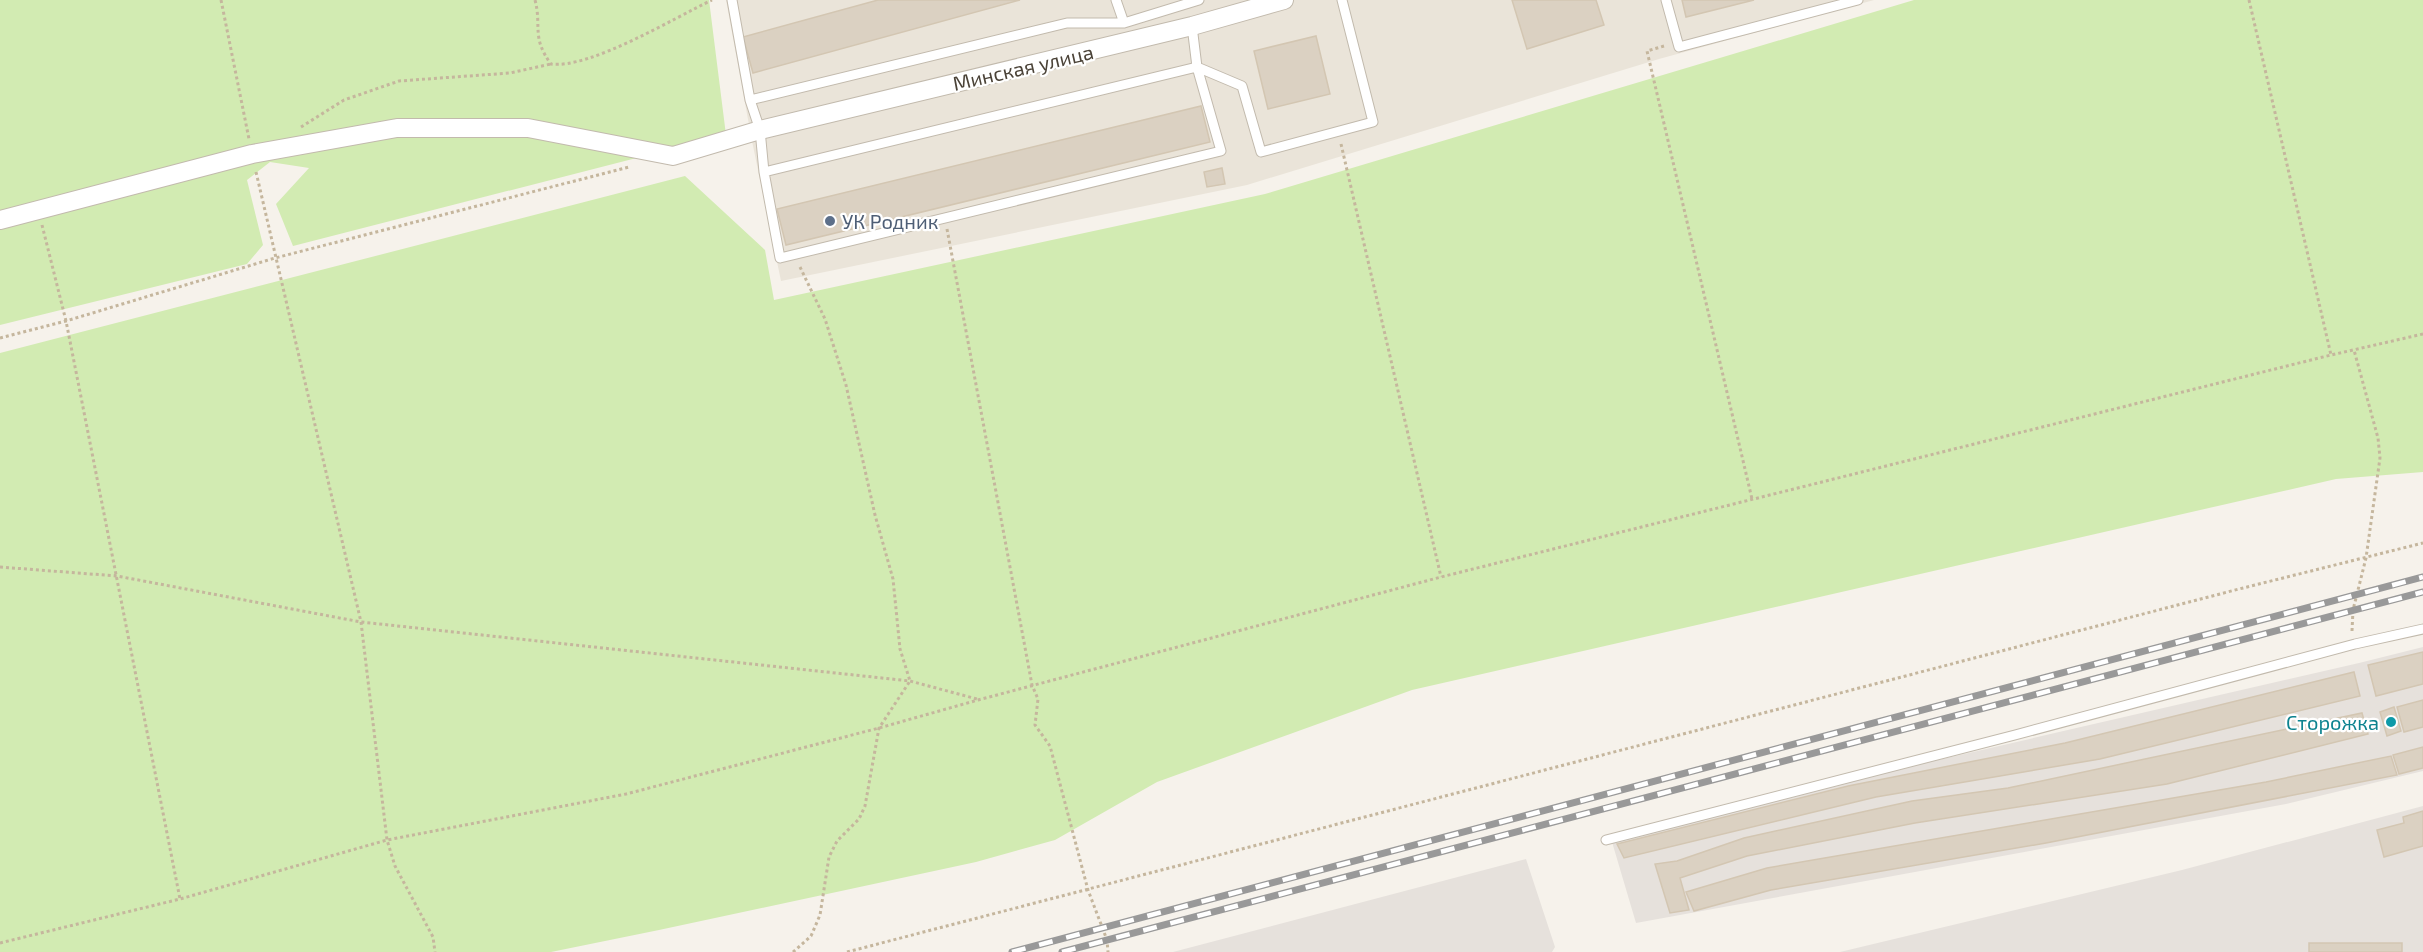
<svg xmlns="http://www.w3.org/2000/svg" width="2423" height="952" viewBox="0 0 2423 952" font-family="'Exo 2',sans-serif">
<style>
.residential{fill:#eae4d9}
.industrial{fill:#e6e1dc}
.green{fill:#d2ebb2}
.building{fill:#dbd1c2;stroke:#d3c6b2;stroke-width:1.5}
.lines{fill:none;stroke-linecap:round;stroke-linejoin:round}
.lane-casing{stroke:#c2baad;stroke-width:11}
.street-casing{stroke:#c2baad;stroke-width:20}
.path{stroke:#c5b69d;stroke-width:3;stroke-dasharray:3 3;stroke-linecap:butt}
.lane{stroke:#fff;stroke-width:9}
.street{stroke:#fff;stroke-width:18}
.rail-casing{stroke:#999;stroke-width:7}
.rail{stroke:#fff;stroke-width:4.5;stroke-dasharray:14;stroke-linecap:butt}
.service-dot{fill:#5c6f8a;stroke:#fff;stroke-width:2}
.culture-dot{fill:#0f9aa8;stroke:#fff;stroke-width:2}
.labels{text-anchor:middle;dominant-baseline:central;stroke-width:4.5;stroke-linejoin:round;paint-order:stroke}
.street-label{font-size:20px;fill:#4b4338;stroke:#fff}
.service-label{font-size:20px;fill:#4e5e75;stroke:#fff;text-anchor:start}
.culture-label{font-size:20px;fill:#0d838f;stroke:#fff;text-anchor:end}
</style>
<rect width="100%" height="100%" fill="#f6f2eb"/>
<!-- residential -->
<path class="residential" d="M726,0H1874L1659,59L1247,185L781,281L752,141Z"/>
<!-- industrial -->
<path class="industrial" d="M2423,647V771L2286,804L1636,923L1612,842L1860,778L2359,663Z
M2423,806V952H1840L2182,870Z
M1526,859L1555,947L1552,952H1173Z"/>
<!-- green -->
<path class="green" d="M0,0H709L726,135L293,246L276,204L309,168L270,162L247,180L263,245L247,264L0,325Z
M1914,0H2423V472L2336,479L1412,690L1157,782L1055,840L976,862L659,930L551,952H0V353L685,176L765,250L774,300L1265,194Z"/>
<!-- building -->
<path class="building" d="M878,0H1020L753,73L743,37Z
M1512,0H1596L1604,25L1527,49Z
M1682,0H1754L1686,17Z
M1316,36L1330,94L1268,109L1254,51Z
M1201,106L1210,142L786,245L777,209Z
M1222,168L1225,184L1207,187L1204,172Z
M2423,652V684L2376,696L2368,665Z
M2354,672L2360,696L2100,759L1876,797L1624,858L1617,844L1848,786L2065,743Z
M2423,700V727L2404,732L2397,707Z
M2394,707L2401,731L2387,736L2380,712Z
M2362,713L2368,734L2167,784L1915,823L1747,856L1680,878L1689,910L1670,913L1655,864L1677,861L1744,838L1912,801L2008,788Z
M2423,747V768L2399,774L2393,755Z
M2391,756L2397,775L2046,843L1771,890L1694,911L1686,892L1767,868L2266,782Z
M2423,811V846L2384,857L2377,830L2404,823L2403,817Z
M2309,943H2402V952H2309Z"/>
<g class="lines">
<defs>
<path id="lane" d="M732,0L750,100L760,130L764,172L780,258L1221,151L1197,67L1192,26
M1116,0L1124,23
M1666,0L1679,47L1858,0
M750,100L1067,23H1124L1199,0
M764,172L1197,67L1242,86L1261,152L1373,122L1342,0
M1606,840L2015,735L2355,644L2423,629"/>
<path id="street" d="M0,220L252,154L397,128H528L673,156L760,130L1192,26L1284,0"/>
</defs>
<!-- lane casing -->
<use href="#lane" class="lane-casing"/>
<!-- street casing -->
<use href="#street" class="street-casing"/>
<!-- path -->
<path class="path" d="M221,0L249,139
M535,0C542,26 531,37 551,64C590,69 674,18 712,0
M2249,0L2331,355
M1664,46L1647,51L1752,499
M301,127L344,100L399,81L510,73L551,64
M1341,144L1441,577
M256,172L361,622L387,840L395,866L433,937L435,952
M42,225L66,321L180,899
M947,229L1032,685L1038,699L1035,725L1050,746L1088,890L1107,940L1108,952
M0,338L66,321L275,258L629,167
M0,567L117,576L361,622L910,681L977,699
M2352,631L2353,610L2366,558L2380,458L2378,438L2354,350
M0,943L180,899L387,840L626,794L879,728L978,700L1441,577L2331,355L2423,334
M793,952L811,936L820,915L829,857L837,841L859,819L865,806L879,728L910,681L900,649L893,579L875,515L846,385L825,319L800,267
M847,952L2239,589L2423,543"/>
<!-- lane -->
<use href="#lane" class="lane"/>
<!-- street -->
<use href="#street" class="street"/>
<defs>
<path id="rail" d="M1012,952L2423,577
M1062,952L2423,592"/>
</defs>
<!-- rail casing -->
<use href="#rail" class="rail-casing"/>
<!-- rail -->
<use href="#rail" class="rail"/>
</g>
<!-- markers -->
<circle class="service-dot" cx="830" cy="221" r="6"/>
<circle class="culture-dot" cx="2391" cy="722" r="6"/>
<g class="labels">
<!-- street labels -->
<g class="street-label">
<text transform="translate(1023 67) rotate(-13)">Минская улица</text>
</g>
<!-- service labels -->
<g class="service-label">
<text x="842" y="221">УК Родник</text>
</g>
<!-- culture labels -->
<g class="culture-label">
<text x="2379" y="722">Сторожка</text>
</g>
</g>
</svg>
